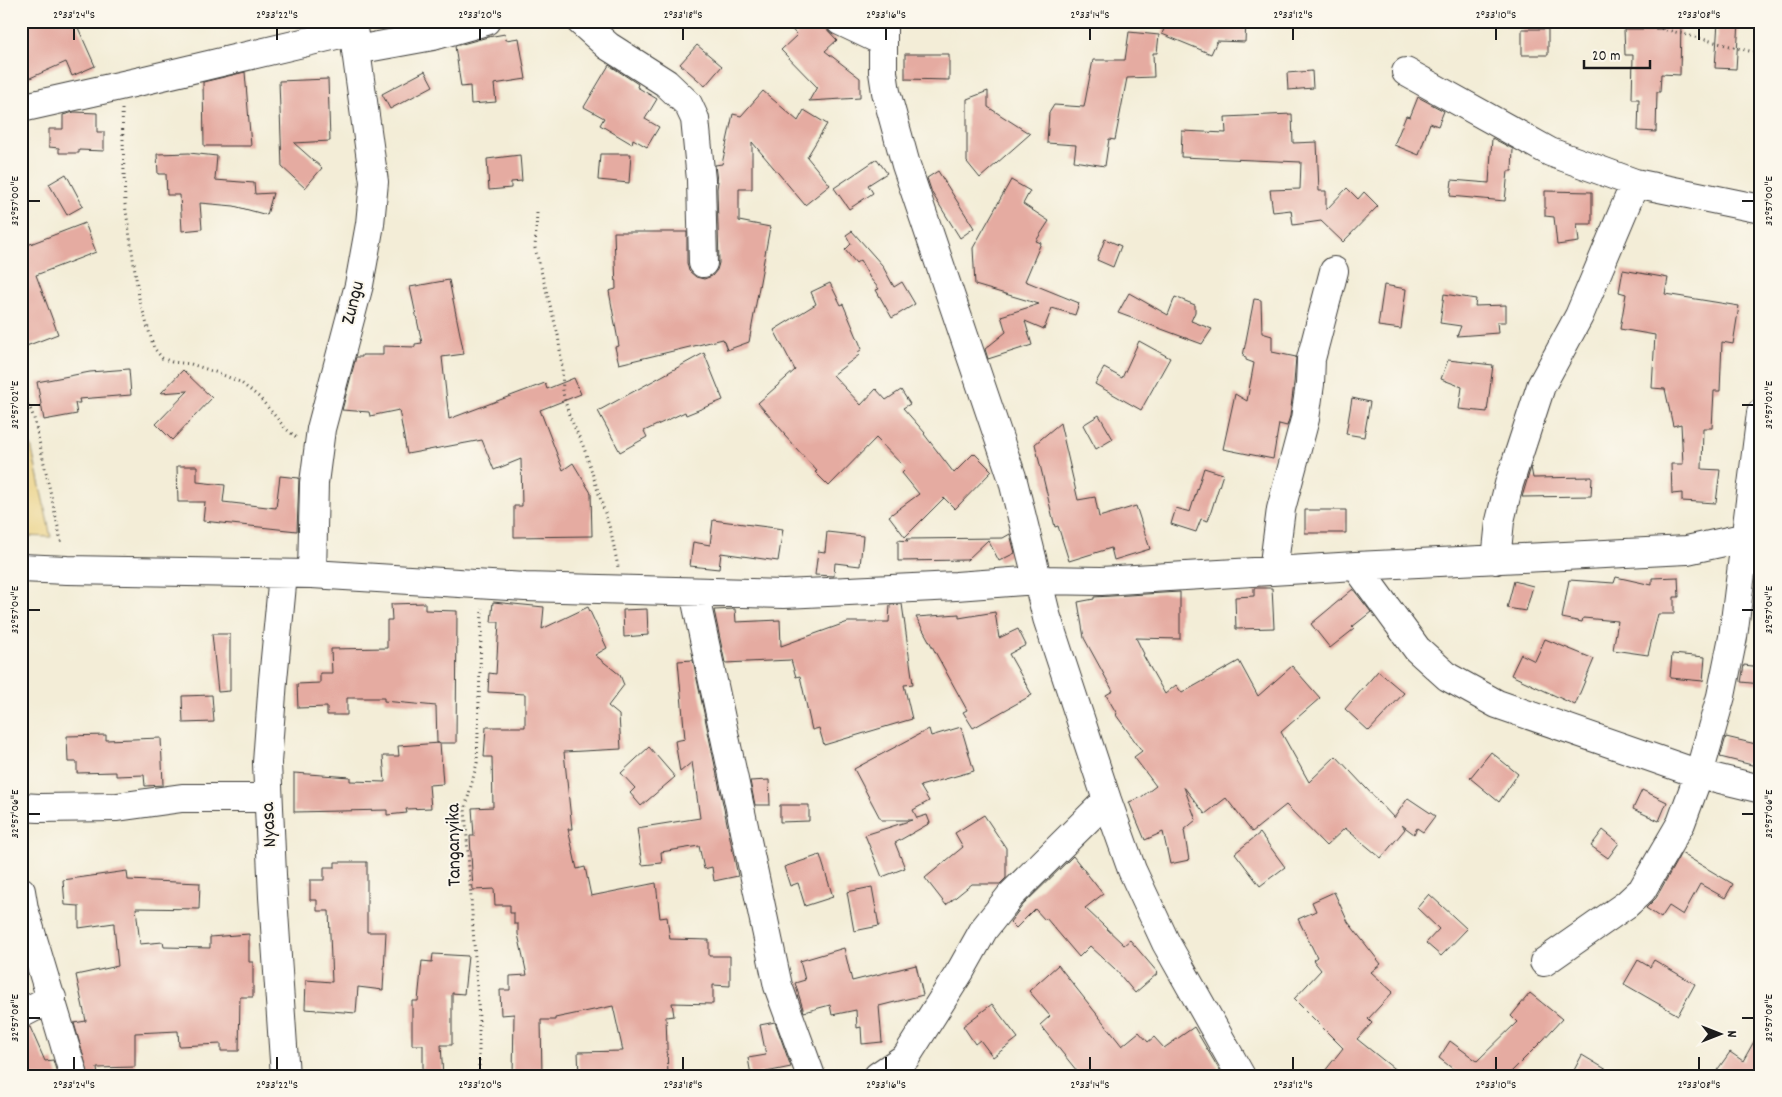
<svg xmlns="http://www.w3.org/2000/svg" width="1782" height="1097" viewBox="0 0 1782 1097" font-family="Dekko,sans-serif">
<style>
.sand{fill:#eeda9e;stroke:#857b5d}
.building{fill:#e5aba1}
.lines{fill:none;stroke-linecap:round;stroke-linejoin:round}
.minor-casing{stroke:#3c3b38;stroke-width:30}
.path{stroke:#3c3b38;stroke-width:3;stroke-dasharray:1 4;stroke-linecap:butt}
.minor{stroke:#fff;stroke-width:28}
.ticks{fill:none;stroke:#1c1c1c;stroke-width:2}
.labels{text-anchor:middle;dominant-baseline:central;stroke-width:4;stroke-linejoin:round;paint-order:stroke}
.street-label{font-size:20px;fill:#1c1c1c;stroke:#fbf7ec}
.neatline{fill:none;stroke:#1c1c1c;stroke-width:2}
.ticks-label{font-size:12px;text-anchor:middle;fill:#1c1c1c}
</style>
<rect width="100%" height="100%" fill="#fbf7ec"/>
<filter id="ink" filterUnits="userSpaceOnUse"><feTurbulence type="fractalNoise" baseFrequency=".02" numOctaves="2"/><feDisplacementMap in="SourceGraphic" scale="10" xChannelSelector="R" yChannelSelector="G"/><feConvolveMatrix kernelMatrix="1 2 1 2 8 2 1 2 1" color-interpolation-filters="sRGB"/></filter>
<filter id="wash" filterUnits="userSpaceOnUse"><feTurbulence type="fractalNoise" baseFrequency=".0096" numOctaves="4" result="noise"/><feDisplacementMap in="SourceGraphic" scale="20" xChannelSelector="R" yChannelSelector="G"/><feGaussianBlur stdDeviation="1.12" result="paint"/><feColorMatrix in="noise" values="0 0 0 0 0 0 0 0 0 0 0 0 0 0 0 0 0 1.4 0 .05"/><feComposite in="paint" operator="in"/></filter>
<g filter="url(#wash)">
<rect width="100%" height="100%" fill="#f3edd7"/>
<!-- sand -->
<path class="sand" d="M31,445L51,537L21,536V448Z"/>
<g id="blocks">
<!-- building -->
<path class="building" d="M21,21H75L95,66L72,76L66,62L21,82Z
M784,21H819L837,40L825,51L860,78V98L809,101L817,87L781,50L797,35Z
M1167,21H1246L1245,42L1217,41L1211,54L1162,34Z
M1665,21H1681L1680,75L1661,74L1660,92H1657L1656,132L1638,131L1639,99H1632L1633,55H1625L1624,29H1664Z
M1718,21H1739L1736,69L1715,68Z
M1522,29H1548V55H1522Z
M1129,32L1159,35L1157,53H1153L1154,77L1127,78L1115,140L1109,139L1105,166L1074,161L1076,145L1047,143L1049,113L1054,105L1084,107L1093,60H1125Z
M505,34L506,40L519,38L526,79L494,84L496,102L471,104L470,86L461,87L455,46L488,37Z
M697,45L722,66L705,86L680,64Z
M905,54H949V80L905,79Z
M609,65L638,84L637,87L657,99L645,119L659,127L647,147L633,139L632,144L600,125L604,118L584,107Z
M425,71L433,86L390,109L382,94Z
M1312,71L1313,88L1288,90L1287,73Z
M245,72L251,146H204L203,82Z
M328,79L330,141L294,143L322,168L305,188L282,167L279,81Z
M763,91L798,121L804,110L827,124L807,157L830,185L805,205L752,142V189H739V221L770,227L749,342L727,350L723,339L619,364L615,347L619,346L609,291L616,289L614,232H687V263L689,271L696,277L704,279L712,276L717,270L719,263L717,189L718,181H717L715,165L722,164L733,114L741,116Z
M988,91V107L1030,134L980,178L967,162V99Z
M1418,97L1444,111L1438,126L1430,123L1419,155L1394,145L1406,116L1410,117Z
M74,112L97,113V132H104V151L79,150V153H59V148L49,147V129H63V115Z
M1292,114L1293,143L1317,142L1319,191H1326V210L1347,188L1358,199L1364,192L1378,206L1343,242L1321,221L1293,225L1291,210L1273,212L1270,190L1300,189L1301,162L1181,157L1182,131L1226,133L1225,117Z
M1492,138L1513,149L1512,171H1508L1505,201L1450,196L1452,180L1489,183Z
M189,153L217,156L215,180L254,183L255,194L273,193L267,215L234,206L200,203L202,229L182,231L180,195H167L166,174H158L157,154Z
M600,154H631L629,183L598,180Z
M520,155L522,181L511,182V188L489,190L487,159Z
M877,159L887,173L868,185L873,193L849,209L834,188Z
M938,171L974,228L960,238L932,193L927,178Z
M66,174L83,206L67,215L49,184Z
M1011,180L1030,191L1023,204L1049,221L1036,241L1041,243L1025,281L1079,303L1075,315L1052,308L1044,329L1025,321L1032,345L988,359L985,349L1006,332L1001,316L1039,304L975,285L973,248Z
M1545,191L1592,192V224H1577L1579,242L1557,245L1554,217L1545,216Z
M85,223L96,252L36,275L58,334L21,348V240H23L25,246Z
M852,231L882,265L894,287L902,282L915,304L892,318L876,290L879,289L870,278L860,260L856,263L845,250L851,244L846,235Z
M1105,239L1121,246L1113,267L1097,260Z
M1623,270L1668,278L1665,294L1739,306L1733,344L1722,342L1720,391H1714L1712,428H1703L1702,469L1720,470L1716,503L1682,501V493L1672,494L1671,464H1683L1681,424L1673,426L1665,389L1652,388L1655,335L1620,329L1626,294L1619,292Z
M449,280L464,354L442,357L449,419L545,383L547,389L574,378L581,394L540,410L563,470L573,463L591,493L592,536L514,537V506H522L521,459L494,470L482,440L407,454L399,410L370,416L369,412L342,410L356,357H362V355H383V346L415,347V344L422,343L410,287Z
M830,283L841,305L843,304L862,349L857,353L859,355L833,375L861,405L876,389L886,400L901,390L910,404L903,408L925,433L924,434L954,473L974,453L992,471L955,509L944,498L905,537L889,516L919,494L902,473L906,469L876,438L829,486L815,472L817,471L784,435L785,434L758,403L795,370L774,330L816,304L811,292Z
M1384,285L1406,289L1401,329L1378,326Z
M1129,293L1168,315L1175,297L1195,305V312L1191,321L1212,329L1202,344L1118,313Z
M1444,294L1476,299L1475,306L1506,305V322H1497L1498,333L1457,336L1461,326L1440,323Z
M1254,299L1261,300L1262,333L1272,336V352L1296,357L1294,383L1290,416L1287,426L1279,424L1273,459L1223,449L1235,394L1247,401L1254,363L1246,360V357L1243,356Z
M1139,341L1170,358L1141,410L1095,384L1104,368L1122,378Z
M704,353L723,400L686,415L685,412L644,431L647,437L620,452L598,411Z
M1448,360L1493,365L1487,412L1459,409L1462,387L1441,379Z
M129,369L131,395L79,399L80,403H75L77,414L44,420L37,382L90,372Z
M183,370L212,398L172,440L156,424L188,391L161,393Z
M1352,398L1370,402L1364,437L1346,434Z
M1099,415L1113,439L1096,449L1083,425Z
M1060,423L1078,500L1095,497L1099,517L1136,506L1150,549L1114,560L1111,548L1069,561L1058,526L1055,527L1035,444Z
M177,466H197V482L225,485L223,502L276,508L280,476L299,478L297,531L203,521L205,502H178Z
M1531,467L1533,478L1592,477L1591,496L1522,497Z
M1204,468L1223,474L1208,521L1201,519L1196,532L1171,524L1176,508L1190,512Z
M1305,510H1346V533H1305Z
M713,520L783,529L778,561L721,553L719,569L690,566L693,542L710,545Z
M827,532L863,536L860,566L835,563L834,576L815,575L818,551L825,552Z
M1010,534L1015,553L999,561L988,540L967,560L898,561V540L908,541L906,539L1003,538Z
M1616,577L1652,585V578L1678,577L1679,597H1674V614H1658L1648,655L1613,650L1618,621L1583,618L1582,622L1562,618L1569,580L1614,583Z
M1514,581L1533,586L1526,611L1507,608Z
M1254,588H1272L1274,628L1236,629L1235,597L1254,596Z
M1353,589L1371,612L1352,627L1354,629L1330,648L1311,624Z
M1180,592V639L1136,638L1144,654L1143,655L1165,694L1176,685L1182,693L1239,661L1258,696L1292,666L1320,698L1281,732L1309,782L1336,756L1394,818L1408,798L1435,816L1423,832L1417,828L1414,834L1402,825L1405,829L1381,858L1345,828L1326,846L1286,805L1252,832L1226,798L1205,814L1184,787L1196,820L1184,830L1189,860L1170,864L1163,832L1145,840L1129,802L1140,798L1156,786L1134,757L1142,751L1116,715L1117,714L1106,695L1113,691L1084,638L1078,602L1094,599V597Z
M493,602L544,607L542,629L588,607L607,648L595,655L620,675L624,685L608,706L619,715L621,749L564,752L572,829H568L577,869L585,867L591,896L656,883L660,918L667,917L670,939L709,940V956H730V986L713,985V1004L672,1003L674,1016L666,1017L668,1076H579L578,1052L623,1051L613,1006L555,1018V1020H541L542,1076H513L514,1014L501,1015L500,990H510V976L527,975L518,934V924H514V913H510V905H495L494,889L473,890L470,836H474L472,808L493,807L492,757H484L486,727H525V694L488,692L489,673L496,674L499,622H491Z
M425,603V610L457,611L456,743H440L443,784L429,785L431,808L406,809L407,813L387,815V810L294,812V773L350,777V781L385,782L383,756H399L398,746L440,743H437L436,706L384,701V698H347V715H327V707L298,708L297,684L320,683V673H332L331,649L387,648V620H392L391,604Z
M902,604L913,684L904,685L912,719L824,745L819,728L812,730L800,676L796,677L791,660L725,663L714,610L735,609L736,622L780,620L781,646L848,622H889L890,605Z
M647,609L648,635L624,637L623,610Z
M995,612L999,638L1018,629L1026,645L1009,654L1032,695L973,728L963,712L967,710L916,617L959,614V618Z
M212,634H230V691L218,692Z
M1545,639L1594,659L1575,705L1511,675L1521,654L1535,661Z
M1672,654L1705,657L1703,681L1670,678Z
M693,660L738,876L714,881L712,867L704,869L699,846L661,852L662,863L642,865L637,828L700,818L692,762L680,772L675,741L685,739L678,661Z
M1744,665L1761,667V684L1741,682Z
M1378,671L1404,693L1369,731L1345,709Z
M212,695L214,722L183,723L182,696Z
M961,727L974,771L920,786L929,801L913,810L917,818L927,815L930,823L895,843L905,868L882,877L865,835L912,820H881L854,769L929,729L931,736Z
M106,735V740L161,738L163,785L145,786L144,775L116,776V772L77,773V762H68L67,736Z
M1726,737L1760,745L1756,766L1720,757Z
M649,747L675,777L641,806L630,793L635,788L621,773Z
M1491,752L1518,774L1499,802L1470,778Z
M769,780L770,805H755L750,781Z
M1642,790L1667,802L1659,821L1633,809Z
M780,805H809V821L780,822Z
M984,815L1006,848V878L1000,884H972L946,905L925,878L963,847L955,833Z
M1603,830L1619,843L1608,858L1591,846Z
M1260,833L1285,867L1260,886L1235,853Z
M1681,853L1733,884L1725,898L1700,884L1683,915L1669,906L1661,918L1646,908L1656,898Z
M820,855L833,897L805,906L798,883L790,886L784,867Z
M1073,856L1103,894L1085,908L1124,945L1130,940L1158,973L1135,993L1115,969L1090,946L1079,957L1046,918L1045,920L1035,909L1016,928L1010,922L1023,905Z
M335,862H367V932H386L383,990L358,987L356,1013L305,1009L306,980L332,982L329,911H317V900H310V880H324V867H335Z
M127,871L128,880L200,883L199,909L136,908L140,944L163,942L164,947L210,948V937L249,934V962H253V997H240L239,1051H221V1044L179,1046L178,1031L135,1033V1067L97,1068L98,1076H89L74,1023L86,1021L76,975L118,966L114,926V923L79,928V906L65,905L63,880Z
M872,887L879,926L854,931L847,892Z
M1334,892L1348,922L1381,964L1371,972L1393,992L1368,1019L1372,1023L1357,1039L1403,1076H1321L1343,1048L1294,999L1321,970L1313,960L1317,957L1298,919L1316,911L1312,902Z
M1429,894L1467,929L1441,956L1426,943L1439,929L1417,908Z
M844,948L852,981L916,965L923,995L879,1006L882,1042L862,1044L861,1027L857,1028L856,1010L832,1015L830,1005L804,1012L795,983L805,980L800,961Z
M433,954L468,956L464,994L452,993V1045H441L443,1076H423V1045H412V1001H418L422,961L432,962Z
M1638,960L1650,967L1654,960L1695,984L1678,1015L1624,984Z
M1058,965L1122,1046L1139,1032L1148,1042L1154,1037L1164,1048L1194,1027L1223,1076H1081L1040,1025L1050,1016L1029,991Z
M1530,993L1562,1019L1543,1040L1507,1076H1462L1439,1058L1450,1041L1477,1061L1517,1022L1511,1016Z
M992,1004L1018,1038L993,1057L980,1040L975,1044L963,1026Z
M775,1022L791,1067L751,1075L748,1058L766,1055L760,1025Z
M30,1027L45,1061L53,1060L58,1076H21V1029Z
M1761,1029V1067L1758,1071L1761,1073V1076H1713L1730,1052L1743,1061Z
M1582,1055L1617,1076H1571Z"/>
</g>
</g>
<g filter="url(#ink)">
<use href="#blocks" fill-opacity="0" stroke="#3c3b38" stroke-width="1"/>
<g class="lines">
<defs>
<path id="minor" d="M580,21L608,46L666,83L688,104L695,119L701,180L703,263
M840,21L882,41
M883,21V72L886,92L906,165L1012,477L1047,618L1107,800L1132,870L1166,943L1241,1076
M356,50L433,36L486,21
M1406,72L1550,152L1635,183L1761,209
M21,108L137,82L353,31
M1496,560L1500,521L1509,484L1541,386L1579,316L1635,183
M1356,566L1417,649L1448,677L1497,704L1699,774L1761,789
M21,568L67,570L312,574L525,587L784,594L956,586L1038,580L1101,581L1356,566L1687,550L1761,534
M1273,571L1281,509L1305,419L1310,384L1311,359L1334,271
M283,574L273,680L267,763L273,897L285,1076
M312,574L314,483L321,429L359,285L370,224L374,182L352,21
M694,592L778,986L811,1076
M21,807L39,808L117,807L182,798H268
M21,891L24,909L74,1076
M1544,962L1627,904L1642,890L1681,823L1699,774L1721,696L1733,637L1761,413
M21,1014L52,998
M878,1076L906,1057L961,970L984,929L1011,895L1107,800"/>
</defs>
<!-- minor casing -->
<use href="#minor" class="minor-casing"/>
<!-- path -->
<path class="path" d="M1632,21L1761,54
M122,109L125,204L139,298L154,348L162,358L172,362L191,364L218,373L240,382L259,397L286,429L296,437
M537,213L535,248L558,335L562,366L563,393L569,415L584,448L597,488L611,532L618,567
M21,386L34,418L62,545
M479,1076V1018L465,809L477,763L482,608"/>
<!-- minor -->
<use href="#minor" class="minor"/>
</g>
</g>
<!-- ticks -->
<path class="ticks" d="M74,28V40M277,28V40M480,28V40M683,28V40M886,28V40M1090,28V40M1293,28V40M1496,28V40M1699,28V40M28,201H40M1742,201H1754M28,405H40M1742,405H1754M28,610H40M1742,610H1754M28,814H40M1742,814H1754M28,1018H40M1742,1018H1754M74,1057V1070M277,1057V1070M480,1057V1070M683,1057V1070M886,1057V1070M1090,1057V1070M1293,1057V1070M1496,1057V1070M1699,1057V1070"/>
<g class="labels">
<!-- street labels -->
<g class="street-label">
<text transform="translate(354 303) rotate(-76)">Zungu</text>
<text transform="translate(270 825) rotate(-93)">Nyasa</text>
<text transform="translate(455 845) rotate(-91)">Tanganyika</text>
</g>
</g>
<!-- margin -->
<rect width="1782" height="1097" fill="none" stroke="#fbf7ec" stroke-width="55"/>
<!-- north arrow -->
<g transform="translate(1720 1034) rotate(90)" stroke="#fbf7ec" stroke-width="4" paint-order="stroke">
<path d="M0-4L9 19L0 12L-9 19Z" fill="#1c1c1c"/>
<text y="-8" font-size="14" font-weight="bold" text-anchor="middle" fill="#1c1c1c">N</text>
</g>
<!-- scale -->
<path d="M1584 60v8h66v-8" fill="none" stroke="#1c1c1c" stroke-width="2.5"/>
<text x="1592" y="60" font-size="15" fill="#1c1c1c" stroke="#fbf7ec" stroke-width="4" paint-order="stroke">20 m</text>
<rect x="28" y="28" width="1726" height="1042" class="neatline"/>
<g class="ticks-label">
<text x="74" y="18">2°33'24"S</text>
<text x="277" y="18">2°33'22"S</text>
<text x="480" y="18">2°33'20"S</text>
<text x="683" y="18">2°33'18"S</text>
<text x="886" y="18">2°33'16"S</text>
<text x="1090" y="18">2°33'14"S</text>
<text x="1293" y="18">2°33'12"S</text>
<text x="1496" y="18">2°33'10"S</text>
<text x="1699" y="18">2°33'08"S</text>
<text transform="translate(1768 201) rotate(-90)" y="4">32°57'00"E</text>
<text transform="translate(14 201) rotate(-90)" y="4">32°57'00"E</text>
<text transform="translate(1768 405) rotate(-90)" y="4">32°57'02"E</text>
<text transform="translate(14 405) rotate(-90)" y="4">32°57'02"E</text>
<text transform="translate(1768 610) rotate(-90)" y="4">32°57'04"E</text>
<text transform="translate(14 610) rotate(-90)" y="4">32°57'04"E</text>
<text transform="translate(1768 814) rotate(-90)" y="4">32°57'06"E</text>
<text transform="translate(14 814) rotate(-90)" y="4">32°57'06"E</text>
<text transform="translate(1768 1018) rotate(-90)" y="4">32°57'08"E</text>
<text transform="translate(14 1018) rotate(-90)" y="4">32°57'08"E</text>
<text x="74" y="1088">2°33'24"S</text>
<text x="277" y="1088">2°33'22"S</text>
<text x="480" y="1088">2°33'20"S</text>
<text x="683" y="1088">2°33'18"S</text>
<text x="886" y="1088">2°33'16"S</text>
<text x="1090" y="1088">2°33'14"S</text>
<text x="1293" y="1088">2°33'12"S</text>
<text x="1496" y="1088">2°33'10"S</text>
<text x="1699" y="1088">2°33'08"S</text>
</g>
</svg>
